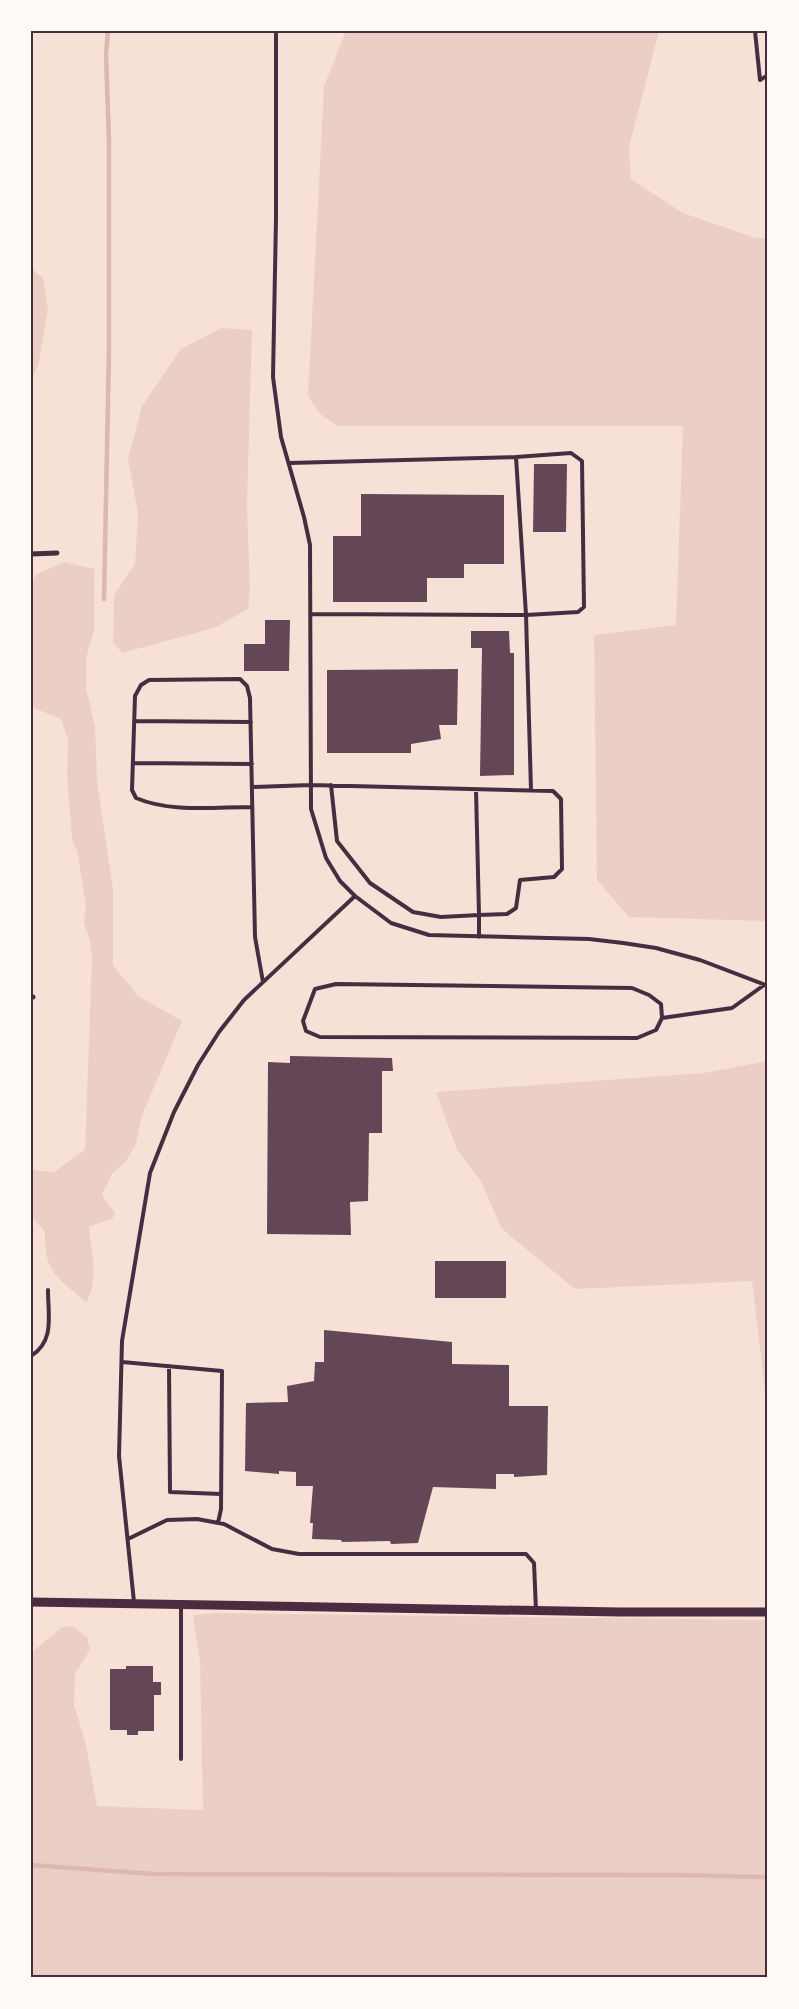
<svg xmlns="http://www.w3.org/2000/svg" width="799" height="2009" viewBox="0 0 799 2009" font-family="Inter,sans-serif">
<style>
.green{fill:#ebcfc5}
.lines{fill:none;stroke-linecap:round;stroke-linejoin:round}
.stream{stroke:#dcb8b0;stroke-width:4.5}
.building{fill:#644757}
.service{stroke:#4a2c40;stroke-width:4}
.minor{stroke:#4a2c40;stroke-width:5}
.tertiary{stroke:#4a2c40;stroke-width:9}
.neatline{fill:none;stroke:#4a2c40;stroke-width:2}
</style>
<rect width="100%" height="100%" fill="#f7e1d7"/>
<!-- green -->
<path class="green" d="M346,31H659L629,147L631,179L683,213L756,238H768V921L629,917L597,880L594,635L676,625L683,426H338L320,414L308,396L324,86Z
M31,268L43,278L48,310L39,363L31,380Z
M221,328L252,330L247,505L250,592L248,609L214,628L122,653L113,642L114,595L135,564L138,514L128,459L142,406L181,349Z
M64,562L94,569V630L86,659V688L95,726L97,781L113,889V965L138,996L182,1021L141,1118L136,1144L126,1161L112,1174L102,1195L115,1213L113,1218L89,1227C91,1251 100,1281 86,1302C57,1277 44,1273 45,1232L31,1216V1170L54,1172L85,1150L92,957L90,940L84,923L86,906L77,851L72,839L67,777L68,739L61,719L34,708L31,702V586L35,575Z
M768,1061V1418L752,1281L575,1289L502,1229L481,1181L457,1150L436,1092L704,1073Z
M214,1613L768,1620V1978H31V1653L61,1628L72,1626L87,1637L90,1650L75,1673L74,1705L86,1744L97,1806L203,1810L200,1662L193,1615Z"/>
<g class="lines">
<!-- stream -->
<path class="stream" d="M104,599L109,350V142L106,54L108,31
M31,1865L153,1874L677,1875L768,1877"/>
</g>
<!-- building -->
<path class="building" d="M534,464H567L566,532H533Z
M361,494L504,495V564H464V578H427V602H333V536H361Z
M265,620H290L289,671H244V644H265Z
M471,631H509L510,653H514V775L480,776L482,648H471Z
M458,669L457,725H439L441,739L411,744V753H327V670Z
M290,1056L392,1058L393,1071H382V1133H369L368,1201L350,1202L351,1235L267,1234L268,1062L290,1063Z
M435,1261H506V1298H435Z
M324,1330L452,1342V1364L509,1365V1406H548L547,1475L514,1477V1474H496V1489L433,1487L418,1543L391,1544L390,1541L342,1542L341,1540L312,1539L313,1523H310L313,1486H296V1472L279,1471V1474L245,1471L246,1403L288,1402L287,1386L314,1381L315,1362H324Z
M126,1666H153V1682H161V1695H154V1731H138V1735H127V1730H110V1669H126Z"/>
<g class="lines">
<!-- service -->
<path class="service" d="M276,31V218L273,377L281,437L304,517L310,545L311,809L326,858L340,881L355,896L391,923L429,935L589,939L623,943L656,948L700,960L768,986
M755,31L760,80L768,75
M289,463L516,457L526,615L531,790
M311,614L526,615L578,612L584,607L582,461L571,453L516,457
M134,721L251,722
M133,763L252,764
M331,785L337,841L370,883L413,912L441,917L479,915L476,790
M252,787L311,785L553,791L561,799L562,869L554,877L520,880L516,908L507,914L479,915V937
M252,807C215,807 171,813 136,798L132,790L135,696L141,685L149,680L240,679L247,686L250,698L255,937L263,982
M662,1018L661,1004L649,995L632,988L336,984L315,989L303,1021L306,1031L320,1037L637,1038L656,1030L662,1018L732,1008L764,985
M31,1356C55,1341 48,1316 48,1290
M122,1362L222,1371L221,1509L218,1523
M169,1366L170,1492L221,1494
M128,1539L167,1520L197,1519L224,1524L272,1549L299,1554H526L534,1563L536,1611
M134,1602L119,1456L122,1341L150,1173L174,1112L198,1065L219,1032L244,1000L355,896
M181,1605V1759"/>
<!-- minor -->
<path class="minor" d="M31,554L57,553
M31,997H33"/>
<!-- tertiary -->
<path class="tertiary" d="M31,1602L619,1612H768"/>
</g>
<!-- border -->
<rect width="799" height="2009" fill="none" stroke="#fffaf5" stroke-width="65"/>
<rect x="32" y="32" width="734" height="1944" class="neatline"/>
</svg>
